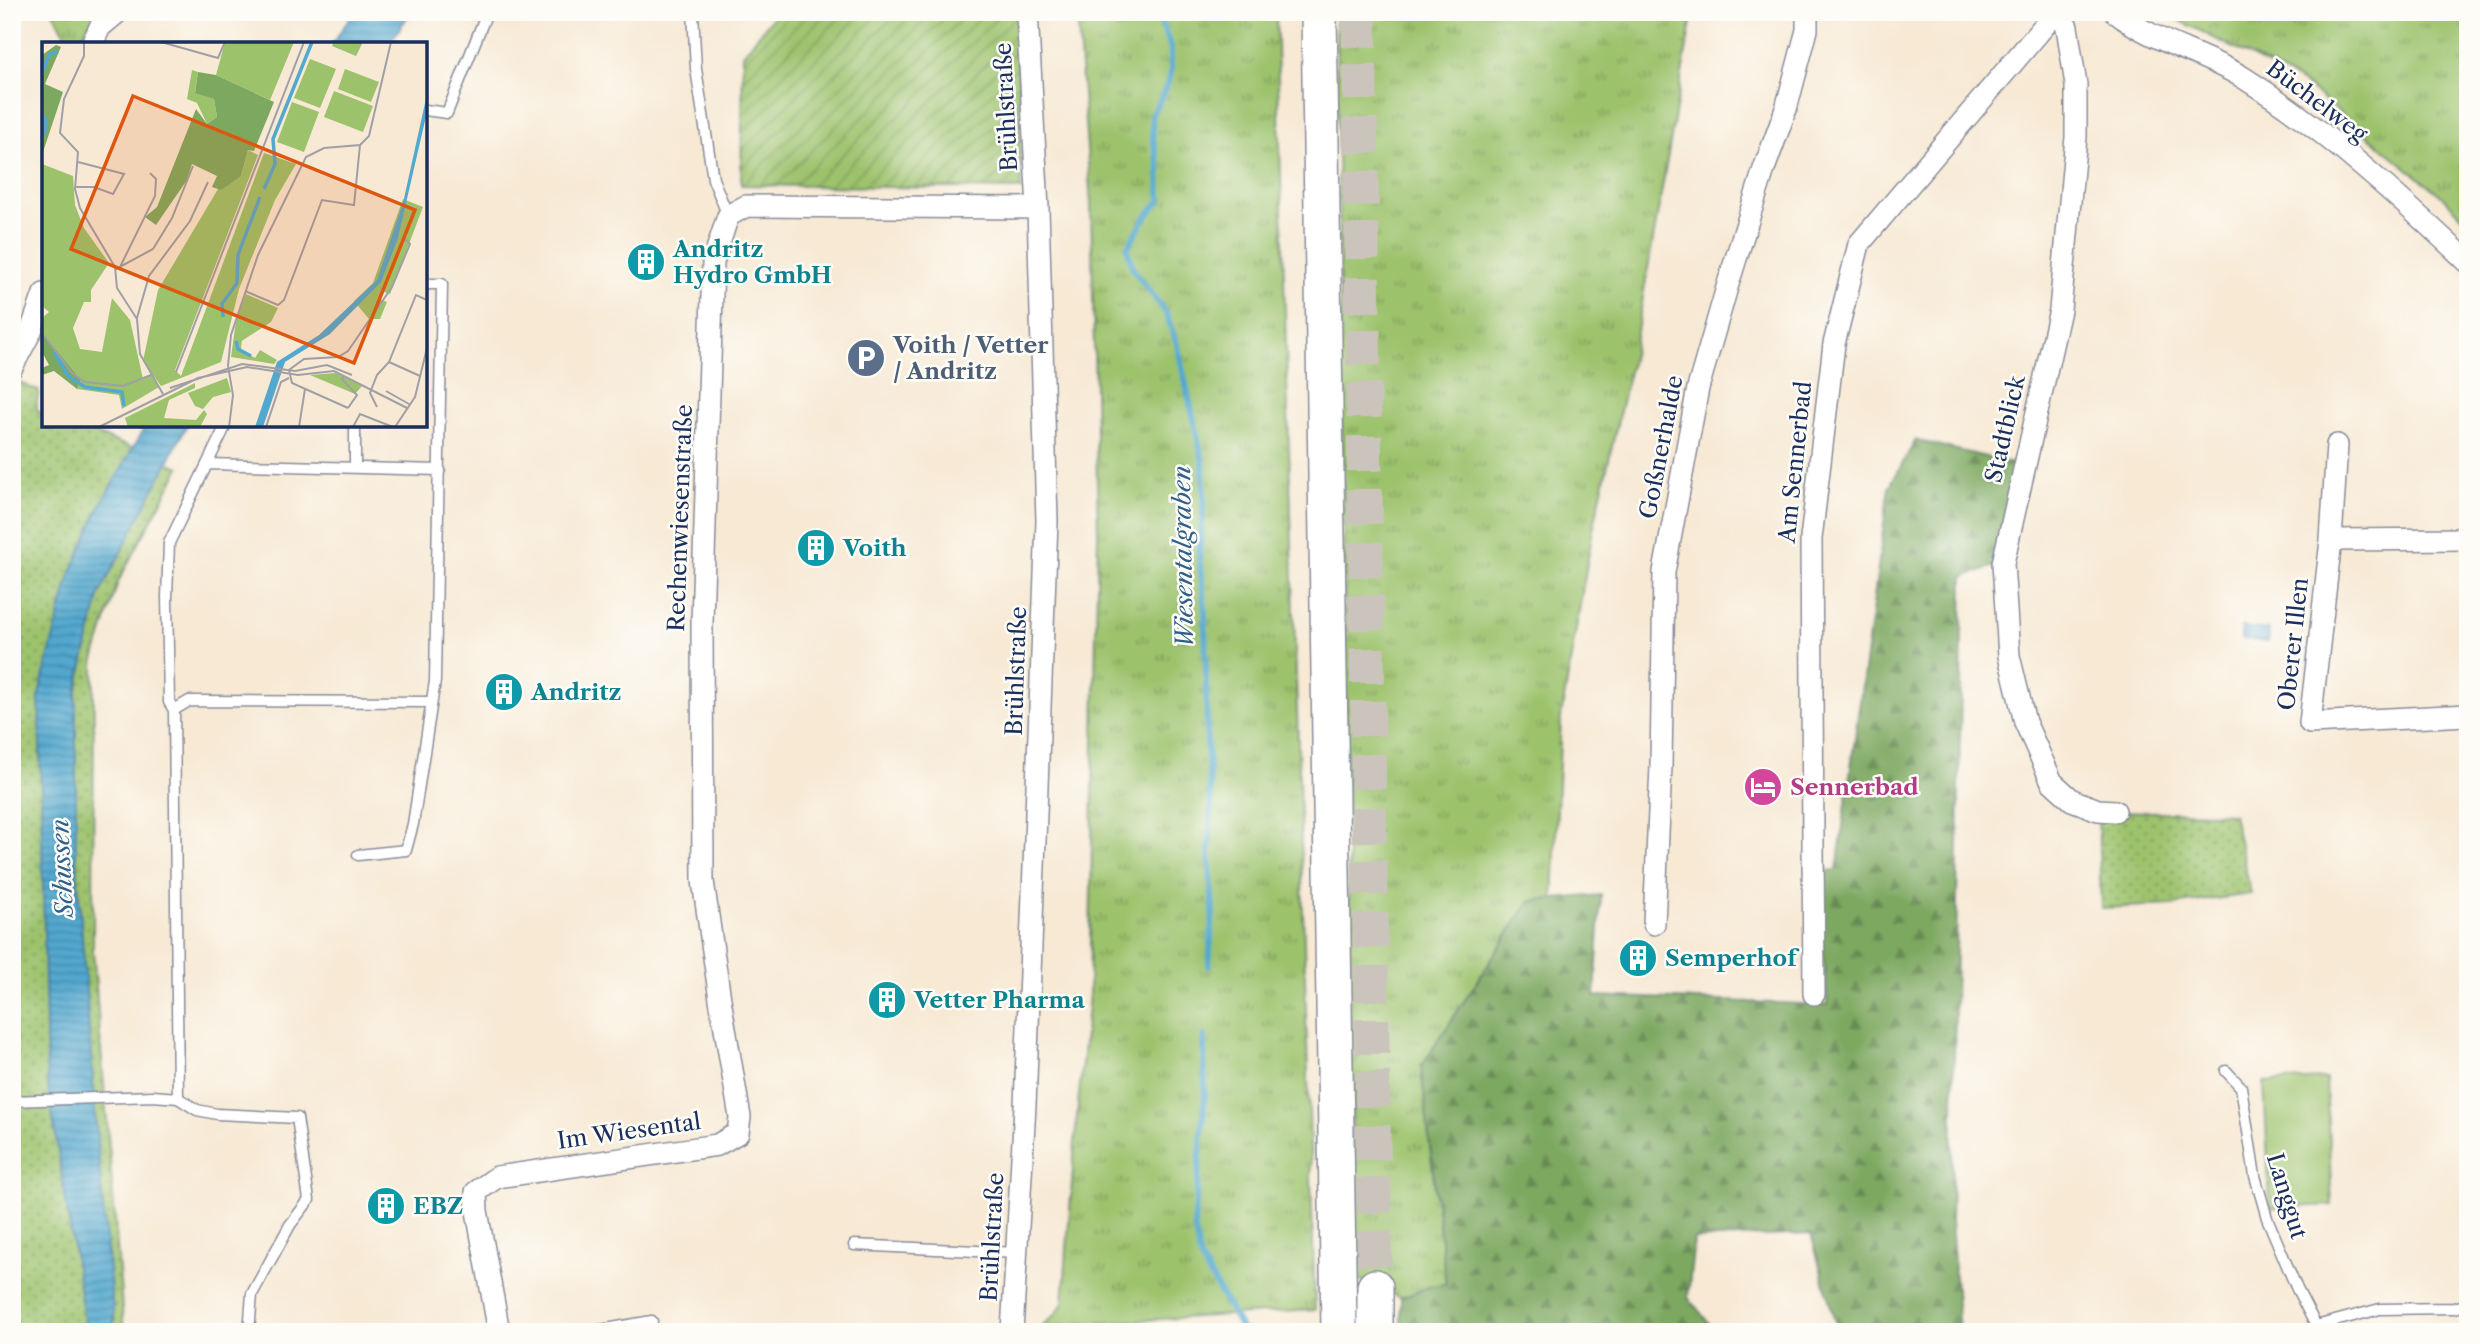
<svg xmlns="http://www.w3.org/2000/svg" width="2480" height="1344" viewBox="0 0 2480 1344" font-family="'Libre Caslon Text',serif">
<style>
.grass{fill:url(#grass-tufts);stroke:#5c7865;stroke-width:2}
.forest{fill:url(#forest-firs);stroke:#4c6c5f;stroke-width:2}
.park{fill:url(#park-dots);stroke:#5c7865;stroke-width:2}
.garden{fill:url(#garden-furrows);stroke:#5c7865;stroke-width:2}
.pitch{fill:#9cc26c;stroke:#5c7865;stroke-width:2}
.water{fill:url(#water-rules);stroke:#376c96;stroke-width:2}
.lines{fill:none;stroke-linecap:round;stroke-linejoin:round}
.stream{stroke:#53a8cf;stroke-width:6}
.trunk-tunnel{stroke:#cbc4bc;stroke-width:35;stroke-dasharray:35 18;stroke-linecap:butt}
.service-casing{stroke:#898c99;stroke-width:13}
.minor-casing{stroke:#898c99;stroke-width:24}
.trunk-casing{stroke:#898c99;stroke-width:38}
.service{stroke:#fff;stroke-width:10}
.minor{stroke:#fff;stroke-width:21}
.trunk{stroke:#fff;stroke-width:35}
.labels{text-anchor:middle;dominant-baseline:central;stroke-width:5;stroke-linejoin:round;paint-order:stroke}
.street-label{font-size:23px;fill:#1b2f5e;stroke:#fdfcf7}
.culture-label{font-size:23px;font-weight:bold;fill:#0d838f;stroke:#fdfcf7;text-anchor:start}
.service-label{font-size:23px;font-weight:bold;fill:#4e5e75;stroke:#fdfcf7;text-anchor:start}
.hotel-label{font-size:23px;font-weight:bold;fill:#b23c85;stroke:#fdfcf7;text-anchor:start}
.water-label{font-size:24px;font-style:italic;fill:#315f8b;stroke:#fdfcf7}
.inset-river{fill:none;stroke:#53a8cf;stroke-width:3.5}
.inset-road{fill:none;stroke:#9f9fa5;stroke-width:2}
.view{fill:#de5710;fill-opacity:0.15;stroke:#de5710;stroke-width:3.5}
.inset-edge{fill:none;stroke:#1b2f5e;stroke-width:3.5}
</style>
<defs>
<pattern id="grass-tufts" width="24" height="20" patternUnits="userSpaceOnUse" patternTransform="scale(1.75)"><rect width="24" height="20" fill="#9cc26c"/><path d="M3 7l-1-3M5 7V3M7 7l1-3M15 17l-1-3M17 17v-4M19 17l1-3" fill="none" stroke="#7e9e5c"/></pattern>
<pattern id="forest-firs" width="22" height="20" patternUnits="userSpaceOnUse" patternTransform="scale(1.75)"><rect width="22" height="20" fill="#7da860"/><path d="M5 1l3.5 6h-7zM16 11l3.5 6h-7z" fill="#668952"/></pattern>
<pattern id="park-dots" width="8" height="8" patternUnits="userSpaceOnUse" patternTransform="scale(1.75)"><rect width="8" height="8" fill="#9cc26c"/><path d="M2 2h.1M6 6h.1" fill="none" stroke="#7e9e5c" stroke-width="1.8" stroke-linecap="round"/></pattern>
<pattern id="garden-furrows" width="10" height="10" patternUnits="userSpaceOnUse" patternTransform="scale(1.75)"><rect width="10" height="10" fill="#9cc26c"/><path d="M-1 1l2-2M0 10L10 0M9 11l2-2" fill="none" stroke="#7e9e5c"/></pattern>
<pattern id="water-rules" width="6" height="5" patternUnits="userSpaceOnUse" patternTransform="scale(1.75)"><rect width="6" height="5" fill="#53a8cf"/><path d="M0 2.5h6" fill="none" stroke="#4489ab"/></pattern>
</defs>
<rect width="100%" height="100%" fill="#fdfcf7"/>
<filter id="ink" filterUnits="userSpaceOnUse"><feTurbulence type="fractalNoise" baseFrequency=".0143" numOctaves="2"/><feDisplacementMap in="SourceGraphic" scale="14" xChannelSelector="R" yChannelSelector="G"/><feConvolveMatrix kernelMatrix="1 2 1 2 8 2 1 2 1" color-interpolation-filters="sRGB"/></filter>
<filter id="wash" filterUnits="userSpaceOnUse"><feTurbulence type="fractalNoise" baseFrequency=".00686" numOctaves="4" result="noise"/><feDisplacementMap in="SourceGraphic" scale="28" xChannelSelector="R" yChannelSelector="G"/><feGaussianBlur stdDeviation="1.57" result="paint"/><feColorMatrix in="noise" values="0 0 0 0 0 0 0 0 0 0 0 0 0 0 0 0 0 1.4 0 .05"/><feComposite in="paint" operator="in"/></filter>
<g filter="url(#wash)">
<rect width="100%" height="100%" fill="#f7e9d4"/>
<!-- grass -->
<path class="grass" d="M53,12H99L87,27L82,39L69,40Z
M1077,12H1276L1315,1310L1041,1326L1055,1315L1063,1303L1077,1115L1089,994L1098,533L1091,204Z
M1336,12H1693L1633,354L1592,534L1561,717L1553,899L1530,901L1421,1067L1446,1285L1431,1286L1401,1298L1354,1277Z
M2163,12H2468V222L2444,198L2303,83Z"/>
<!-- forest -->
<path class="forest" d="M1916,440L2023,466L2003,563L1963,577L1951,1221L1959,1332H1838L1811,1234L1694,1239L1688,1297L1716,1332H1401V1298L1431,1286L1446,1284L1421,1067L1530,901L1601,895L1595,996L1827,1005L1817,872L1837,870L1889,487Z"/>
<!-- park -->
<path class="park" d="M17,382L39,391L36,406L39,412L44,414V425H73L180,467L118,582L94,660L93,950L124,1332H12V390Z
M2098,810C2143,813 2188,811 2233,814L2251,894L2173,905L2101,908Z"/>
<!-- garden -->
<path class="garden" d="M777,12H1017L1021,189L741,185L743,54Z"/>
<!-- pitch -->
<path class="pitch" d="M2326,1079L2332,1205L2270,1208L2264,1082Z"/>
<!-- water -->
<path class="water" d="M354,12H411L389,44H332Z
M146,425H187L100,593L76,694V855L99,1164L115,1332H86L47,1080L39,694L70,574L102,502Z
M2242,627L2269,630L2268,642L2241,639Z"/>
<g class="lines">
<!-- stream -->
<path class="stream" d="M1157,12L1171,48V74L1163,95L1152,114L1153,139L1159,167L1160,201L1145,218L1127,248L1133,269L1166,313L1177,344L1203,462L1204,504L1199,554L1205,612L1207,742L1211,805L1209,855L1213,910L1209,966
M1204,1036L1205,1095L1194,1227L1200,1258L1243,1332"/>
</g>
</g>
<g filter="url(#ink)">
<g class="lines">
<!-- trunk-tunnel -->
<path class="trunk-tunnel" d="M1359,12L1375,1287"/>
<defs>
<path id="service" d="M693,12L696,69L713,179L728,216
M425,110L447,113L487,12
M208,464L440,470
M355,467V425
M174,710L189,701L431,702
M358,855L406,850L413,824L435,681L442,284H425
M2226,1071L2241,1087L2255,1176L2267,1218L2297,1289L2316,1326L2317,1332
M178,1098L174,710L169,702L167,597L169,543L226,425
M12,1101L153,1096L178,1098L197,1110L217,1114L297,1118L309,1200L290,1225L252,1294L249,1332
M854,1245L1017,1253
M2316,1326L2380,1309L2454,1308L2468,1304
M589,1332L652,1321"/>
<path id="minor" d="M2057,12L2067,27L2076,85V137L2060,310L2003,563L2009,656L2025,722L2052,782L2072,800L2098,810L2115,811
M2115,12C2153,42 2203,53 2244,78C2325,129 2398,196 2468,262
M92,44L100,27L118,12
M12,367L31,331L44,294
M2468,539L2331,540L2310,723L2468,715
M2331,540L2337,445
M1654,924L1661,766L1664,572L1698,388L1728,284L1764,169L1786,109L1807,30V12
M1814,994L1811,539L1834,344L1859,244L2056,12
M499,1332L477,1211L476,1192L497,1177L717,1145L738,1133L740,1117L720,999L703,881L702,623L713,262L728,216L746,206L1038,208
M1012,1332L1025,1106L1047,521L1038,208L1027,12"/>
<path id="trunk" d="M1319,12L1339,1332
M1375,1287V1332"/>
</defs>
<!-- service casing -->
<use href="#service" class="service-casing"/>
<!-- minor casing -->
<use href="#minor" class="minor-casing"/>
<!-- trunk casing -->
<use href="#trunk" class="trunk-casing"/>
<!-- service -->
<use href="#service" class="service"/>
<!-- minor -->
<use href="#minor" class="minor"/>
<!-- trunk -->
<use href="#trunk" class="trunk"/>
</g>
</g>
<!-- icons -->
<defs>
<symbol id="building-disc" viewBox="-11 -11 22 22"><circle r="9.5" fill="#0f9aa8" stroke="#fdfcf7"/><path d="M-4-6H4V6H1V3H-1V6H-4ZM-2.5-4.3h1.7v1.8h-1.7ZM.8-4.3h1.7v1.8H.8ZM-2.5-1h1.7V.8h-1.7ZM.8-1h1.7V.8H.8Z" fill="#fff"/></symbol>
<symbol id="parking-disc" viewBox="-11 -11 22 22"><circle r="9.5" fill="#5c6f8a" stroke="#fdfcf7"/><path d="M-3.5-5.5H1a3.5 3.5 0 0 1 0 7H-1V5.5H-3.5ZM-1-3.4V-.6H.8a1.4 1.4 0 0 0 0-2.8Z" fill="#fff"/></symbol>
<symbol id="hotel-disc" viewBox="-11 -11 22 22"><circle r="9.5" fill="#d1479c" stroke="#fdfcf7"/><path d="M-6-4.5h1.5V1H6V5H4.5V3h-9V5H-6ZM-4 0a1.8 1.8 0 1 1 3.6 0ZM.5 0V-2.5h3Q6-2.5 6 0Z" fill="#fff"/></symbol>
</defs>
<g fill-rule="evenodd">
<use href="#building-disc" x="624" y="240" width="44" height="44"/>
<use href="#parking-disc" x="844" y="336" width="44" height="44"/>
<use href="#building-disc" x="794" y="526" width="44" height="44"/>
<use href="#building-disc" x="482" y="670" width="44" height="44"/>
<use href="#hotel-disc" x="1741" y="765" width="44" height="44"/>
<use href="#building-disc" x="1616" y="936" width="44" height="44"/>
<use href="#building-disc" x="865" y="978" width="44" height="44"/>
<use href="#building-disc" x="364" y="1184" width="44" height="44"/>
</g>
<g class="labels">
<!-- street labels -->
<g class="street-label">
<text transform="translate(2317 101) rotate(37)">Büchelweg</text>
<text transform="translate(1006 107) rotate(-93)">Brühlstraße</text>
<text transform="translate(2005 429) rotate(-77)">Stadtblick</text>
<text transform="translate(1661 447) rotate(-79)">Goßnerhalde</text>
<text transform="translate(1795 462) rotate(-84)">Am Sennerbad</text>
<text transform="translate(680 518) rotate(-88)">Rechenwiesenstraße</text>
<text transform="translate(2293 644) rotate(-84)">Oberer Illen</text>
<text transform="translate(1016 671) rotate(-88)">Brühlstraße</text>
<text transform="translate(629 1131) rotate(-8)">Im Wiesental</text>
<text transform="translate(2287 1196) rotate(73)">Langgut</text>
<text transform="translate(992 1237) rotate(-87)">Brühlstraße</text>
</g>
<!-- culture labels -->
<g class="culture-label">
<text x="673" y="249">Andritz<tspan x="673" dy="26">Hydro GmbH</tspan></text>
<text x="843" y="548">Voith</text>
<text x="531" y="692">Andritz</text>
<text x="1665" y="958">Semperhof</text>
<text x="914" y="1000">Vetter Pharma</text>
<text x="413" y="1206">EBZ</text>
</g>
<!-- service labels -->
<g class="service-label">
<text x="893" y="345">Voith / Vetter<tspan x="893" dy="26">/ Andritz</tspan></text>
</g>
<!-- hotel labels -->
<g class="hotel-label">
<text x="1790" y="787">Sennerbad</text>
</g>
<!-- water labels -->
<g class="water-label">
<text transform="translate(1183 557) rotate(-91)">Wiesentalgraben</text>
<text transform="translate(62 868) rotate(-93)">Schussen</text>
</g>
</g>
<!-- overview -->
<g transform="translate(42 42)">
<rect width="385" height="385" fill="#f7e9d4"/>
<path d="M183,0H252L228,58L174,33ZM150,28L156,30L153,50L172,57L175,75L165,82L155,61L145,57ZM206,108L216,113L133,328L139,334L222,111L254,122L233,158L197,247L179,320L119,344L101,319L116,248L176,147L199,134ZM0,122L31,134L33,163L42,186L67,221L49,248V260H42L31,286L38,307L60,310L70,256L88,278L101,337L109,333L117,345L80,367L77,353L35,347L39,338L0,290V276L7,270L0,264ZM194,279L201,282L199,308L213,316L218,308L235,318L232,322L189,315ZM185,336L189,350L171,355L161,367L153,364L146,351ZM153,341V346L127,358L122,376L154,378L162,368L165,372L158,385H86L83,376Z" fill="#9cc26c"/>
<path d="M14,3L19,5L3,42L21,50L0,113V13ZM156,30L174,33L232,60L212,109L206,108L199,134L179,148L170,145L175,134L150,122L145,138L114,183L103,175L115,165L154,67L165,82L175,75L172,57L153,51ZM0,290L39,338L35,347L12,329L0,333V326L7,323L0,310Z" fill="#7da860"/>
<path d="M361,157L381,165L348,252L342,250L338,257L345,260L338,277H327L312,259L331,241ZM294,331L320,344L313,352L268,333Z" fill="#9cc26c"/>
<path d="M204,252L236,266L229,280L198,300L201,283L194,279Z" fill="#9cc26c"/>
<path d="M292,0H321L314,14L290,4ZM268,17L294,27L278,66L252,56ZM303,27L337,40L329,60L296,47ZM292,49L331,64L321,90L282,75ZM250,60L277,70L262,110L235,100Z" fill="#9cc26c"/>
<path d="M385,52V70L356,196L339,240L288,292L243,320L221,385H213L235,320L277,293L335,238L361,161Z" fill="#53a8cf"/>
<path class="inset-river" d="M0,31L8,11L16,10M0,72L5,81L0,97M222,147L233,122L231,97L270,0M181,275L180,262L195,241L196,213L218,155M194,299L196,307L209,314M12,310L26,334L43,345L80,350L82,364"/>
<path class="inset-road" d="M42,0V14L22,57L18,91L36,110L33,147L38,166L73,225L75,246L95,277L98,312L121,352M119,0L176,16L183,0M33,145H52L71,152L82,132L36,120M78,225L113,154L114,137L108,131M74,227L111,207L130,176L151,124M203,249L236,263L242,258L280,158L312,163L318,103M95,276L107,234L148,179L166,140M0,291L30,331L43,340L81,344L109,333M347,320L378,334M134,330L262,0M302,333L300,337L315,353L306,366M128,346L200,322L253,329L285,323L310,333M344,349L367,362M335,365L328,351L335,333L347,320L374,253L385,258M306,366L250,341L247,328L262,317L296,315L306,309L350,245L368,202L361,195M57,385L156,336L205,325L256,333L292,329L365,366M187,385L191,353L186,324L189,293L216,213L264,115L282,106L318,103L327,94L349,0M224,385L239,340L247,336M257,385L263,347M311,385L318,372L351,385M353,385L373,355L385,306"/>
<path class="view" d="M91,54L373,168L312,321L29,207Z"/>
<rect width="385" height="385" class="inset-edge"/>
</g>
<!-- margin -->
<rect width="2480" height="1344" fill="none" stroke="#fdfcf7" stroke-width="42"/>
</svg>
